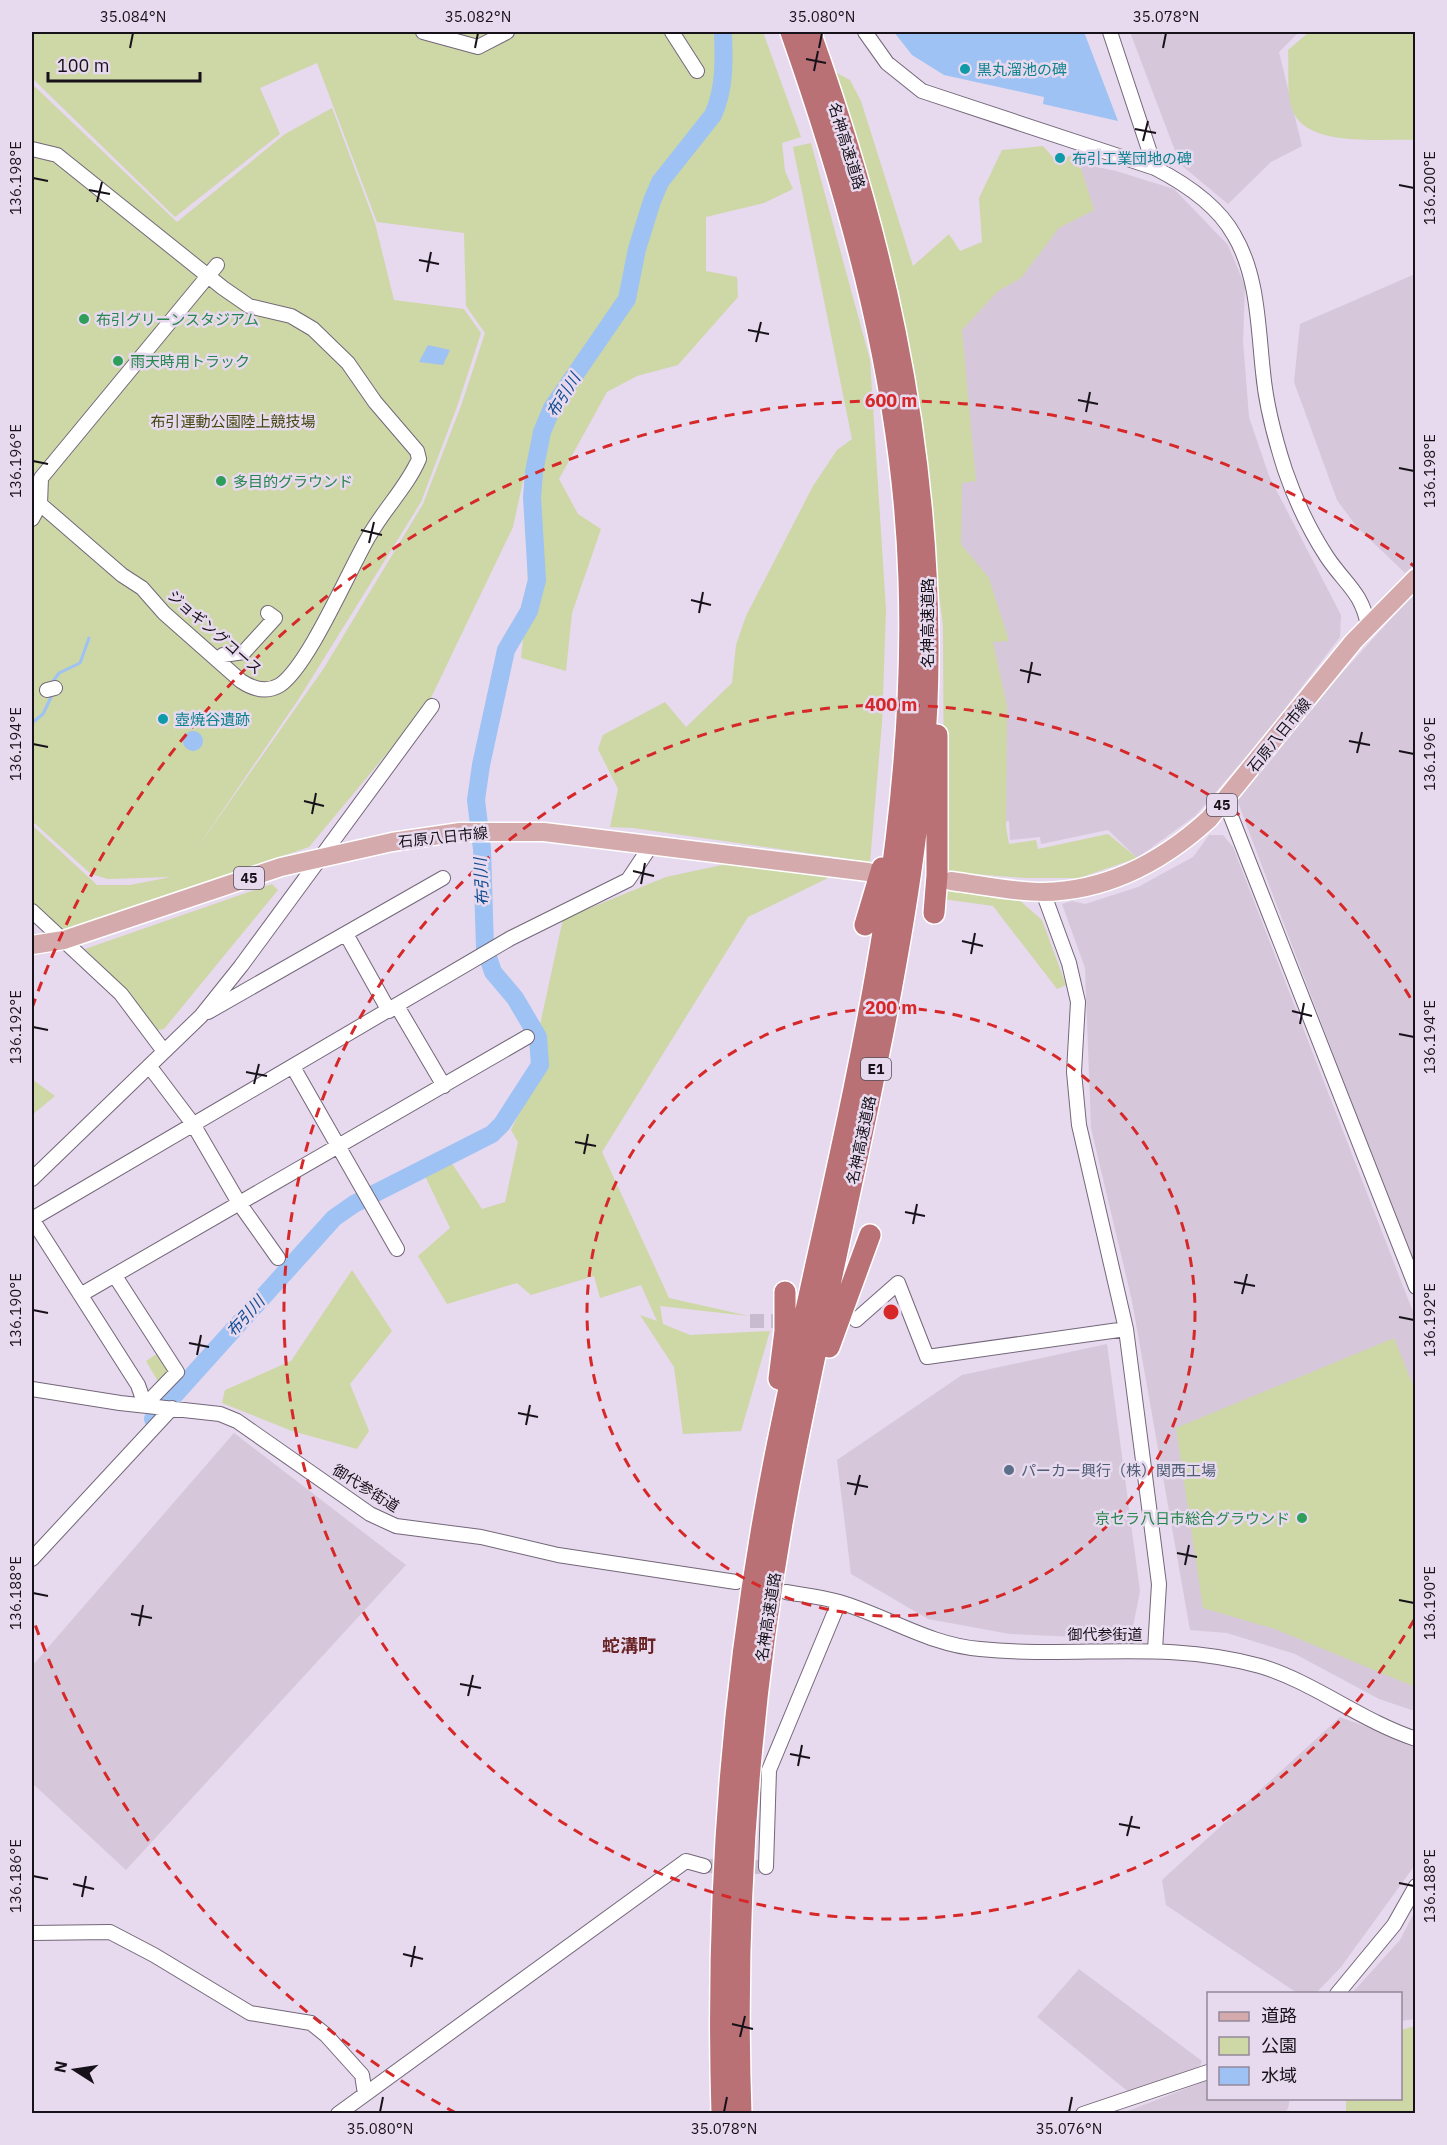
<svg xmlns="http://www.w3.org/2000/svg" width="1447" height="2145" viewBox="0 0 1447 2145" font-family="'IBM Plex Sans','Noto Sans JP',sans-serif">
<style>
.industrial{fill:#d6c8da}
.green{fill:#ced7a6}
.water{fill:#9dc2f3}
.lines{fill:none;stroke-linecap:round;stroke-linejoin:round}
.stream{stroke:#9dc2f3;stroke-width:3}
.river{stroke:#9dc2f3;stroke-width:18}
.minor-tunnel{stroke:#c8bbce;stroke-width:14;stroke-dasharray:14 7;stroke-linecap:butt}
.minor-casing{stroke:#736779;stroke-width:16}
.major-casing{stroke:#fff;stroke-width:21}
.highway-casing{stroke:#fff;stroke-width:24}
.minor{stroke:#fff;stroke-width:14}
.major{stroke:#d5aaad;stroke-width:18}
.highway{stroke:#b97176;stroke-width:21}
.ticks{fill:none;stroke:#171219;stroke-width:2}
.ring{fill:none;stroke:#d62828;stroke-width:3;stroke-dasharray:10 8}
.culture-dot{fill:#0f9aa8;stroke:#e7d9ee;stroke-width:2}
.leisure-dot{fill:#2e9e5b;stroke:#e7d9ee;stroke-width:2}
.service-dot{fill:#5c6f8a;stroke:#e7d9ee;stroke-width:2}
.labels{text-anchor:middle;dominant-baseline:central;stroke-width:5;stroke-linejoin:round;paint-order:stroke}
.shield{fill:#e7d9ee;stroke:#554e59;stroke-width:1.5}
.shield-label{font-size:14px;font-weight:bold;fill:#171219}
.culture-label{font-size:15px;fill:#0d838f;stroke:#e7d9ee;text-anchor:start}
.street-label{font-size:15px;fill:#171219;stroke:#e7d9ee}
.leisure-label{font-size:15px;fill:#27864d;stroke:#e7d9ee;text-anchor:start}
.park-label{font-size:15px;fill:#42490f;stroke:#e7d9ee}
.service-label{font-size:15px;fill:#4e5e75;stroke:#e7d9ee;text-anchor:start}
.water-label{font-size:16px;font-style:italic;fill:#104d94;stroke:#e7d9ee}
.quarter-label{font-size:18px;font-weight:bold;fill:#692324;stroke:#e7d9ee}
.centre{fill:#d62828;stroke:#e7d9ee;stroke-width:3}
.ring-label{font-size:18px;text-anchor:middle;font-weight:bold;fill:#d62828;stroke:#e7d9ee;stroke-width:5;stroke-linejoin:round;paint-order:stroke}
.neatline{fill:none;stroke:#171219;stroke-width:2}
.ticks-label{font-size:15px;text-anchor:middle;fill:#171219}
</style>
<rect width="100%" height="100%" fill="#e7d9ee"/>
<!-- industrial -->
<path class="industrial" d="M1130,32H1299L1279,52L1302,146L1271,162L1228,204L1180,164Z
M1083,164L1116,171L1174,189L1228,245L1245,286L1243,341L1249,417L1269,476L1341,615L1340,637L1265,735L1195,816L1137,858L1108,830L1041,844L1040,837L1010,840L1009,821L971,827L936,316L1036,186Z
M1415,274L1416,563L1405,573L1356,526L1337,500L1294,382L1300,324Z
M1415,595V1270L1237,800L1314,704L1408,600Z
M1209,835H1223L1233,847L1415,1317V1711L1379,1699L1295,1654L1227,1633L1190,1630L1132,1301L1091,1128L1085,968L1062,904L1072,901L1085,904L1138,887L1193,857Z
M1107,1344L1140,1591L1132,1632L1124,1639L1010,1634L928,1619L851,1574L837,1460L962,1375Z
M234,1433L406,1565L126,1870L32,1783V1666Z
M1340,1717L1415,1745V1865L1341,1967L1316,1993H1297L1166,1905L1162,1880Z
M1415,1911V2019L1401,2021L1400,1994L1352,1993L1400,1940Z
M1079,1969L1202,2061L1200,2066L1131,2094L1037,2017Z
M1208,2080V2098L1290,2099L1288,2108L1285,2114L1123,2113Z"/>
<!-- green -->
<path class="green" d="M32,32H763L801,137L782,143L785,171L793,189L764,203L706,217V271L737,277L738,297L678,365L637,376L607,392L559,479L578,514L601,529L572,613L566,671L521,658L528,591L525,472L513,527L428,704L309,847L88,921L63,934L32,905V825L97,885H130L171,877L108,879L91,874L32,821V84L177,222L285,134L332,108L375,223L394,300L464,309L481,333L458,404L421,502L300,697L195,851L324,668L423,504L461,406L485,333L466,306L464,233L377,222L317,63L260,88L280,134L175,217L32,78Z
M1309,32H1415V140C1378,138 1297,150 1290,101C1287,85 1289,66 1288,50Z
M835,72L850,80L861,101L913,266L949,234L960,251L982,242L979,198L1002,150L1043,146L1058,163L1076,152L1094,210L1059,228L1021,278L998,291L962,330L976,481L962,483L961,544L989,578L1009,641L993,642L1007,706L1006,827L1009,844L1036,840L1038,849L1108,834L1137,858L1079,878H1024L948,872L944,823L943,626L907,333L830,74Z
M811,143L870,360L886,610L882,723L870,862L633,828L610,827L618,789L598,749L603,735L665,702L686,727L732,683L736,645L746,616L813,486L837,450L852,439L793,147Z
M736,862L832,876L748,917L602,1152L669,1298L749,1316L660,1306L663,1324L690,1335L770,1331L741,1431L683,1434L674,1367L640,1315L657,1321L641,1285L600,1298L594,1276L531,1295L517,1283L447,1304L418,1256L450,1228L425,1176L451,1162L482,1209L505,1202L518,1142L511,1130L547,1055L540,1025L563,919L666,877Z
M272,884L278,890L164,1029L153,1031L128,992L85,949Z
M946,890L1018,899L1042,920L1066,985L1057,989L993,906L943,899Z
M32,1079L55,1096L32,1115Z
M352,1270L392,1331L350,1384L369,1431L357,1449L292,1431L222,1403L225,1390L291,1361Z
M1394,1338L1415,1390V1687L1275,1629L1203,1608L1176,1428Z
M161,1351L169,1373L159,1383L146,1361Z
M1415,2026V2113H1346V2099L1400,2098L1401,2030Z"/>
<!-- water -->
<path class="water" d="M894,32H1084L1118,121L1043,104L1044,97L944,75L912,55Z
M428,345L450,350L443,365L419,362Z
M183 741a10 10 0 1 1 20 0a10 10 0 1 1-20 0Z"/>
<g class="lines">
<!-- stream -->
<path class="stream" d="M51,684L59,673L80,663L89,638
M32,723L43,714L53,693"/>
<!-- river -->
<path class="river" d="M153,1419L334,1218L354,1204L492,1134L502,1124L540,1065L538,1037L515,998L493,972L485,948L482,849L476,800L481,765L506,650L529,611L537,580L532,497L534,472L542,432L552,408L627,299L637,249L652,201L660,182L713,115C725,89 724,60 723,32"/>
<!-- minor-tunnel -->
<path class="minor-tunnel" d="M750,1321H793
M704,1866L766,1867"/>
<defs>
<path id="minor" d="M423,32L478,47L507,32
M672,32L697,71
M865,32L887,63L922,91L1155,168C1184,183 1218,206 1234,235C1258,275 1258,327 1263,372C1266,405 1275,439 1285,470C1295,499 1310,531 1327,557C1345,584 1362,592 1368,626
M1110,32L1155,168
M32,149L57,155L223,288L249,306L291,316L313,329L348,363L375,402L417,451L419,459C407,487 384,509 369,536C349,570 309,665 280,685C267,693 253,689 241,681L164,613L142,588L122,575L40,504
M32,519L40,504L41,478L217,265
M219,659L223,655L244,652L275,618L268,613
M47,690L55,688
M1225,801L1416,1287
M1043,892L1069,963L1078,1002L1074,1072L1079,1125L1126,1329L1159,1584L1155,1650
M32,911L121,994L163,1050
M346,934L389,1011
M397,1006L444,1086
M208,1012L443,878
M150,1067L193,1124L239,1203L278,1258
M293,1067L397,1249
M32,1179L201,1016L241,966L432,706
M32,1219L511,938L628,880L652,844
M32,1219L138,1385L145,1405L177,1372L115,1276
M82,1294L527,1037
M856,1320L898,1283L927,1357L1126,1329
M32,1389L120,1403L220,1414L237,1421L370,1514L396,1526L481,1537L558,1555L736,1582
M32,1559L172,1408
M786,1592C803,1595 822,1597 839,1602C887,1616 929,1645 980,1649C1077,1659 1162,1639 1260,1666C1314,1682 1361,1721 1416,1739
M766,1867L769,1770L839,1602
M32,1933L110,1932L154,1955L250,2013L311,2023L326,2035L362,2075L365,2094
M1337,1994L1394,1925L1416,1886
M338,2114L686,1861L704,1866
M1083,2114L1208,2072"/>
<path id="major" d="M951,881C981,885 1013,892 1043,892C1107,891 1163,861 1209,819L1354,641L1416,578
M32,945L64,940L281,867L392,842L460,832H544L868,872"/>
<path id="highway" d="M934,913L937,875V735
M865,925L882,868
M829,1347L870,1235
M779,1379L785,1331V1292
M722,2114C715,1884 734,1652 781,1427C838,1148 919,867 909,579C903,391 853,208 791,32
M741,2114C733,1890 752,1668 796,1448C824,1306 857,1165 885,1022C909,897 929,771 928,643C927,431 881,231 810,32"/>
</defs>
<!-- minor casing -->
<use href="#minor" class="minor-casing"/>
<!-- major casing -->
<use href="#major" class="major-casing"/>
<!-- highway casing -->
<use href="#highway" class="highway-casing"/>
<!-- minor -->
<use href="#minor" class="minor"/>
<!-- major -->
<use href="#major" class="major"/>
<!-- highway -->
<use href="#highway" class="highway"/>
</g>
<!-- ticks -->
<path class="ticks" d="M130,48L133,33M475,48L478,33M819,48L822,33M1163,48L1166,33M806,59L826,63M814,71L818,51M1135,129L1156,133M1143,141L1148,121M33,178L48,181M1399,185L1414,188M89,190L110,194M97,202L102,182M419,260L439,264M427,272L431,252M748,330L769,334M756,342L761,322M1078,400L1098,404M1086,412L1090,392M33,461L48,464M1399,468L1414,471M361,530L382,535M369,543L374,522M691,600L711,605M699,613L703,592M1020,670L1041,675M1028,683L1032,662M1349,741L1370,745M33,744L48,747M1399,751L1414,754M1357,753L1362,732M304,801L324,806M312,814L316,793M633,871L654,876M641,884L645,863M962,941L983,946M971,954L975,933M1292,1011L1312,1016M1300,1024L1304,1003M33,1027L48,1030M1399,1034L1414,1037M246,1072L267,1076M254,1084L259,1064M575,1142L596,1146M584,1154L588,1134M905,1212L925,1216M913,1224L917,1204M1234,1282L1255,1286M1242,1294L1247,1274M33,1310L48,1313M1399,1317L1414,1320M189,1343L209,1347M197,1355L201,1335M518,1413L538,1417M526,1425L530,1405M847,1483L868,1487M855,1495L860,1475M1177,1553L1197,1557M1185,1565L1189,1545M33,1593L48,1596M1399,1600L1414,1603M131,1614L152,1618M139,1626L143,1605M460,1684L481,1688M468,1696L473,1675M790,1754L810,1758M798,1766L802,1745M1119,1824L1140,1828M1127,1836L1132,1816M33,1876L48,1879M1399,1883L1414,1886M73,1884L94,1889M82,1897L86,1876M403,1954L423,1959M411,1967L415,1946M732,2024L753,2029M740,2037L745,2016M380,2112L383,2097M724,2112L727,2097M1069,2112L1072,2097"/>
<!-- distance rings -->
<g class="ring">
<circle cx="891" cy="1312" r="304"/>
<path d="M1414 1620A607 607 0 1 1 1414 1004"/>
<path d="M456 2113A911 911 0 0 1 32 1616M32 1008A911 911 0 0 1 1414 566"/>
</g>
<!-- markers -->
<g class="culture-dot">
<circle cx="965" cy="69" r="6"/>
<circle cx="1060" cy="158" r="6"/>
<circle cx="163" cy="719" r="6"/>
</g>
<g class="leisure-dot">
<circle cx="84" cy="319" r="6"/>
<circle cx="118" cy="361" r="6"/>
<circle cx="221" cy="481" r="6"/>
<circle cx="1302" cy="1518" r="6"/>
</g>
<circle class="service-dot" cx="1009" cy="1470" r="6"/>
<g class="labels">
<!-- shield labels -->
<g class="shield">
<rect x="1207" y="794" width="30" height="22" rx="4.5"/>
<rect x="234" y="867" width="30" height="22" rx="4.5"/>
<rect x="861" y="1058" width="30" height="22" rx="4.5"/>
</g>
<g class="shield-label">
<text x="1222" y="805">45</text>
<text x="249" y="878">45</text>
<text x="876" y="1069">E1</text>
</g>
<!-- culture labels -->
<g class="culture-label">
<text x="977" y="69">黒丸溜池の碑</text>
<text x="1072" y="158">布引工業団地の碑</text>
<text x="175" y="719">壺焼谷遺跡</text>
</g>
<!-- street labels -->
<g class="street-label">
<text transform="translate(847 146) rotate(73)">名神高速道路</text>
<text transform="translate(927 623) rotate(-90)">名神高速道路</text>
<text transform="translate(215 632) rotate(41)">ジョギングコース</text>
<text transform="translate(1279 735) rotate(-51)">石原八日市線</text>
<text transform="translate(443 837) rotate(-6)">石原八日市線</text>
<text transform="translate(861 1140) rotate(-78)">名神高速道路</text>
<text transform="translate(366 1488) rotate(32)">御代参街道</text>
<text transform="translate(768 1617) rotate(-81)">名神高速道路</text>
<text x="1105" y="1634">御代参街道</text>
</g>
<!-- leisure labels -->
<g class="leisure-label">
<text x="96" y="319">布引グリーンスタジアム</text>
<text x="130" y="361">雨天時用トラック</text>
<text x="233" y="481">多目的グラウンド</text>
<text x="1290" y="1518" text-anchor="end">京セラ八日市総合グラウンド</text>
</g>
<!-- park labels -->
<g class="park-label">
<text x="233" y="421">布引運動公園陸上競技場</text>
</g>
<!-- service labels -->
<g class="service-label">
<text x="1021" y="1470">パーカー興行（株）関西工場</text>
</g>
<!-- water labels -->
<g class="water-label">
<text transform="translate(563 395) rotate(-58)">布引川</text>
<text transform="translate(481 882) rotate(-93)">布引川</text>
<text transform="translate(245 1316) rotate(-48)">布引川</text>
</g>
<!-- quarter labels -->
<g class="quarter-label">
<text x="629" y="1645">蛇溝町</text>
</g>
</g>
<circle cx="891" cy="1312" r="9" class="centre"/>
<g class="ring-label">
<text x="891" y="407">600 m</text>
<text x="891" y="711">400 m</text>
<text x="891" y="1014">200 m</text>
</g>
<!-- border -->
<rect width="1447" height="2145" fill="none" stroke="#e7d9ee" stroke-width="66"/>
<!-- legend -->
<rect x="1207" y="1992" width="195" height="108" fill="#e7d9ee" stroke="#948999" stroke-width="1.5"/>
<rect x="1219" y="2012" width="30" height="9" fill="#d5aaad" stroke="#948999" stroke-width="1.5"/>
<text x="1261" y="2022" font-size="18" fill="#171219">道路</text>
<rect x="1219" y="2037" width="30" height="18" fill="#ced7a6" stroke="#948999" stroke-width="1.5"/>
<text x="1261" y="2052" font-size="18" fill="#171219">公園</text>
<rect x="1219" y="2067" width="30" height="18" fill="#9dc2f3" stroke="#948999" stroke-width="1.5"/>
<text x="1261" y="2082" font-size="18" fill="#171219">水域</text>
<!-- north arrow -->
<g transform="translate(75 2070) rotate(282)" stroke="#e7d9ee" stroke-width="4.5" paint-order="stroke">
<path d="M0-4.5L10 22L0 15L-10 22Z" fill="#171219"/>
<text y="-9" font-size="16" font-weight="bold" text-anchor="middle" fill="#171219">N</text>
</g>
<!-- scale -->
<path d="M48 72v9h152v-9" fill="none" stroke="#171219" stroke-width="3"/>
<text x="57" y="72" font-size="18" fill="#171219" stroke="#e7d9ee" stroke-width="4.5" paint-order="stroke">100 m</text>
<rect x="33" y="33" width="1381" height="2079" class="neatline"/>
<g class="ticks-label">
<text x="133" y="22">35.084°N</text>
<text x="478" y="22">35.082°N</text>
<text x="822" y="22">35.080°N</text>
<text x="1166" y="22">35.078°N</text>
<text transform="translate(16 178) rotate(-90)" y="5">136.198°E</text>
<text transform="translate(1430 188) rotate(-90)" y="5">136.200°E</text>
<text transform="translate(16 461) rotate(-90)" y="5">136.196°E</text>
<text transform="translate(1430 471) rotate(-90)" y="5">136.198°E</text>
<text transform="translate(16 744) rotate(-90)" y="5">136.194°E</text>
<text transform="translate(1430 754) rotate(-90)" y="5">136.196°E</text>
<text transform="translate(16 1027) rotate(-90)" y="5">136.192°E</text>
<text transform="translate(1430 1037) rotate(-90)" y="5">136.194°E</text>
<text transform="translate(16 1310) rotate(-90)" y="5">136.190°E</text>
<text transform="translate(1430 1320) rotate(-90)" y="5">136.192°E</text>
<text transform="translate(16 1593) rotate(-90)" y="5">136.188°E</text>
<text transform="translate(1430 1603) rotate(-90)" y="5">136.190°E</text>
<text transform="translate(16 1876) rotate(-90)" y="5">136.186°E</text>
<text transform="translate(1430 1886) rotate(-90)" y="5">136.188°E</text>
<text x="380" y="2134">35.080°N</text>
<text x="724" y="2134">35.078°N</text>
<text x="1069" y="2134">35.076°N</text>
</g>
</svg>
